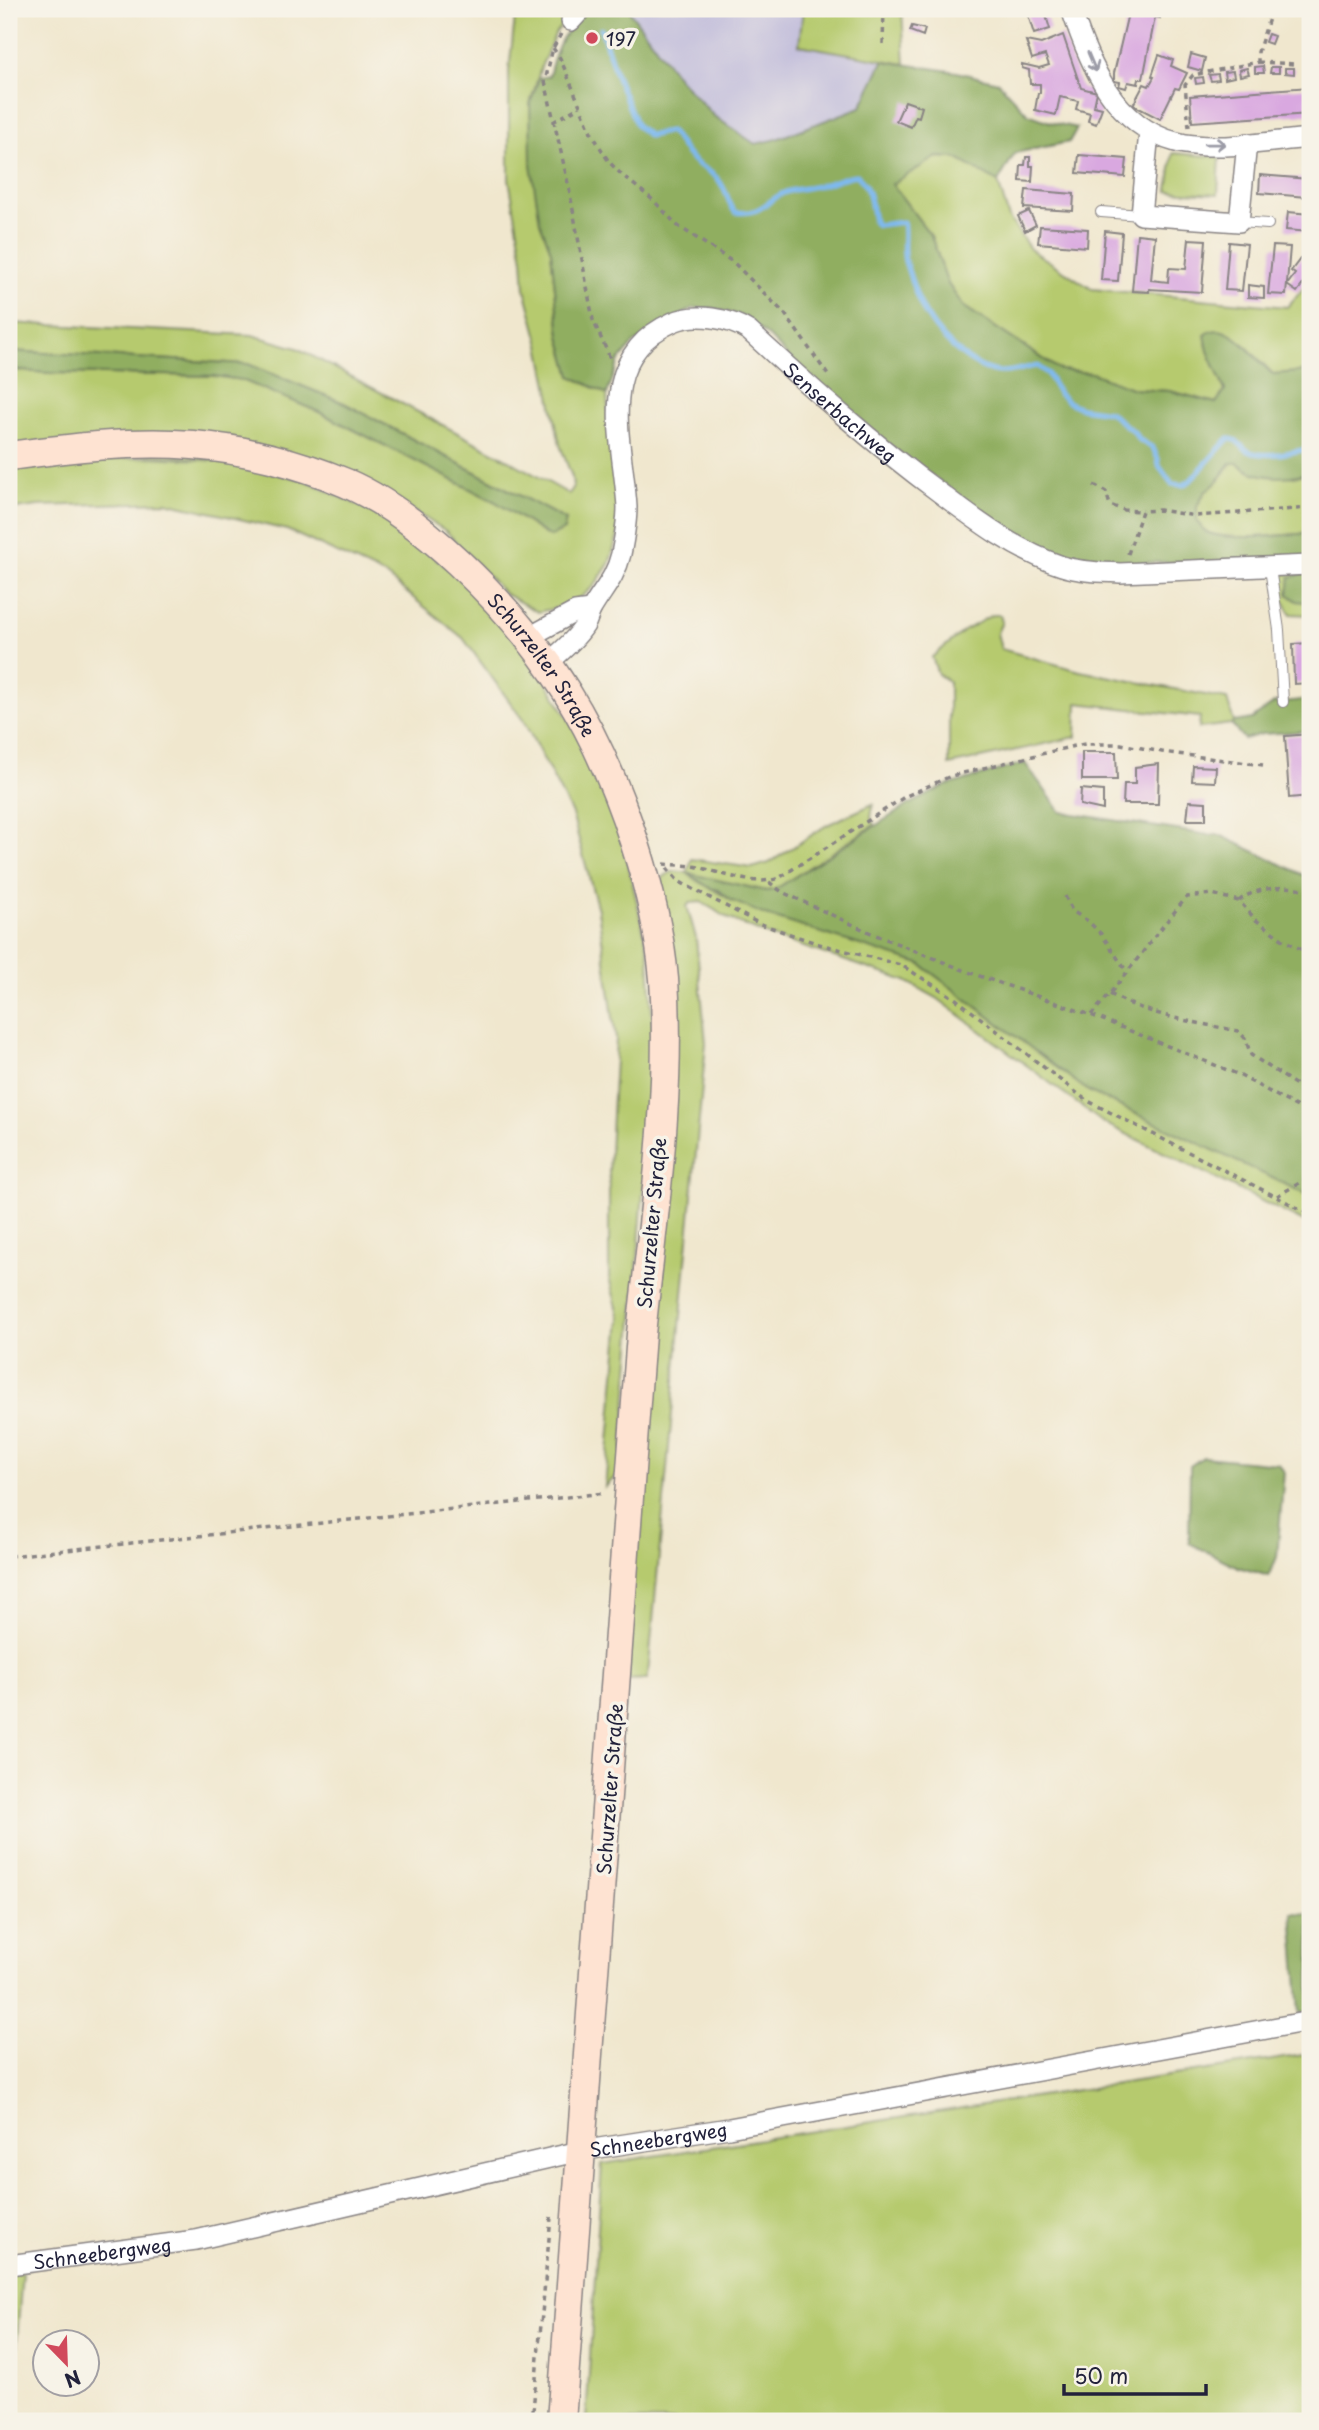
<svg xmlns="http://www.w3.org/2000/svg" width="1319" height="2430" viewBox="0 0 1319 2430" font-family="'Playpen Sans',sans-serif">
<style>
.industrial{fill:#c4c0db}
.green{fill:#b6ca6e;stroke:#6c7654;stroke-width:2}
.forest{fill:#90ae61;stroke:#59684e;stroke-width:2}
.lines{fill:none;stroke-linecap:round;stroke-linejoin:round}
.stream{stroke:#7eb9f0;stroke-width:5}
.building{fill:#d9a8e0}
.lane-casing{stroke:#898484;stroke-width:12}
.street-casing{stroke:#898484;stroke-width:22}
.secondary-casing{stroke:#898484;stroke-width:31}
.path{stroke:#898484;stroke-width:3.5;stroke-dasharray:5 5;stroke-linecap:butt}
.lane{stroke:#fff;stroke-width:10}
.street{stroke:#fff;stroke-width:19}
.secondary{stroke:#fee3d2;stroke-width:28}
.oneway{stroke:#9c9ca7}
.poi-dot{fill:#d1495b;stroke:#f7f3e8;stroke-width:2.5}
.labels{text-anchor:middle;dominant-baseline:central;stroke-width:7;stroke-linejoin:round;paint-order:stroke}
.poi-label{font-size:19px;fill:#22223b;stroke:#f7f3e8;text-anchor:start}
.street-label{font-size:19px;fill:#22223b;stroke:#f7f3e8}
</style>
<rect width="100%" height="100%" fill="#f7f3e8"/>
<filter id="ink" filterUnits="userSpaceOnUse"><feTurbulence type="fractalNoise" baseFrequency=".0143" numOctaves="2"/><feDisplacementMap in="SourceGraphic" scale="14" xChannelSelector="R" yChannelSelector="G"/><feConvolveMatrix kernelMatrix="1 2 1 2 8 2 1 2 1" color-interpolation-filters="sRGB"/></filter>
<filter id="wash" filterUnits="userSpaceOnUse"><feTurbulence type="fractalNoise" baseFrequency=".00686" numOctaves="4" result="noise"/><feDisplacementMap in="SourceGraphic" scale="28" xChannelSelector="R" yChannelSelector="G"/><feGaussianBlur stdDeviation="1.57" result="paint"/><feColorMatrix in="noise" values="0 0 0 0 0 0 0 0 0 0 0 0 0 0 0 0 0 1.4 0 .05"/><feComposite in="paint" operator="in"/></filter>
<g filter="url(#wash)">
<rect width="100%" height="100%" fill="#f0e7ce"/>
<!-- industrial -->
<path class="industrial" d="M628,9H803L799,45L883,61L861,107L774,140L755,144L714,116L680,80Z"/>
<!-- green -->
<path class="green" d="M516,9H576L556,32L541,67L530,104L540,222L551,251L560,336L571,376L607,394L609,426L619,486L620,529L609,564L594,586L581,597L561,607L538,612L505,594L446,531L377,488L330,467L9,445V370L49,373L214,376L242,380L319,412L496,502L549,537L566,520L344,403L248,364L9,351V323L252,335L297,348L503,457L569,494L573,488L572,477L560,445L540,345L525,289L523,259L509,179V70Z
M803,9H902L905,64L799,45Z
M1173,153L1220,157L1218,194L1168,191Z
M937,157L956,158L998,182L1009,218L1030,249L1092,289L1287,307L1310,281V371L1273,374L1244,344L1225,333L1206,344L1225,391L1216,403L1170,391L1134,389L1092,373L1060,370L963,306L948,284L931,236L891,183Z
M149,457L219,461L305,480L383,517L463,580L537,666L598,768L621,833L649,955L654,1053L621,1471L605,1487L620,1318L609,1278V1172L616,1039L598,910L572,814L523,720L463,638L385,575L287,530L166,502L38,506L9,510V468L73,461Z
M1231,463H1238L1294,477L1310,472V533C1287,535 1229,541 1209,533C1204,532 1201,526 1197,522V505L1205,492L1220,479Z
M1310,572V615L1291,614L1282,598L1280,574Z
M992,615H1000L1002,622L997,633L1001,649L1080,671L1227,699L1234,722L1231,724L1199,728L1200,717L1077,703L1076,737L949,765V682L938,674L932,657L964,631Z
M873,804L871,818L874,825L774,890L767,891L688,874C701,885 717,889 730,900L920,964L1088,1091L1310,1196V1225L1102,1122L937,998L906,981L765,934L730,919L701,902L690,903L687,906L696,938L706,1043L648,1675L647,1679L628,1680L661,880C668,871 676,870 687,873L692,859L752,868L769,863L827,825Z
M1310,2054V2421H586L602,2164Z
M22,2272L11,2421H9V2274Z"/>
<!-- forest -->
<path class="forest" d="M587,9H628L680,80L714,116L755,144L774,140L861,107L883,61L957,72L998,82L1028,114L1050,122L1077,128L1069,142L1015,153L998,182L956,158L937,157L892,184L931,236L948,284L963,306L1060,370L1092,373L1134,389L1170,391L1216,403L1225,390L1208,351L1205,335C1229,315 1257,363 1273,374L1310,371V472C1290,479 1254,480 1238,463H1231L1215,484L1205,492L1197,506V522C1201,526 1204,532 1209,533C1229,541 1287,535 1310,533V558L1264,561L1105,563L1067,555L1039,545L987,515L893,448L819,388L767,335L741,316L713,308H693L633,344L619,361L607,394L571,376L560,336L551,251L540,222L531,165L530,104L539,78L549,76C557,42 563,34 587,9Z
M9,351L248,364L344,403L566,520L564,530L550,537L496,502L319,412L242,380L214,376L49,373L9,370Z
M1301,574H1310V603L1297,601L1288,594L1290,578Z
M1310,699V731L1262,734L1244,739L1231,724L1234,722L1252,719L1274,703Z
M1025,763L1061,812L1209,835H1220L1310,878V1196L1088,1091L920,964L765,915L730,900L719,890L710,888L687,873L766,891L774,890L908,805L945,786Z
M1203,1457L1279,1464L1284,1472L1277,1557L1269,1576L1238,1567L1189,1543L1190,1466Z
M1292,1913L1310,1914V2011L1300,2013Z"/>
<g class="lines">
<!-- stream -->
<path class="stream" d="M601,29L617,78L637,126L649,136L670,131C679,140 683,153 694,161C702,169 714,172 720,182C727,192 728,203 735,212C762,216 766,200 786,192C799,188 813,188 825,184C837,181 844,176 857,175C871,190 871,203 874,223L878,225L903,222C906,235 901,252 906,264C912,282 918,304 929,319C942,340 975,371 1000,372C1014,373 1024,367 1037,366L1047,373L1059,394L1068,402L1081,408L1109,412L1134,432L1138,439L1153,448L1158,459L1159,466L1172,484L1183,485L1190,481L1228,439C1239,438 1241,449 1251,452C1268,458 1291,452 1308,449L1310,447"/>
</g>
<g id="blocks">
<!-- building -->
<path class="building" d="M1026,9H1044L1050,29L1034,34Z
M1129,9H1161L1160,18L1155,17L1143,79H1139L1138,84L1128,82L1126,88L1119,86L1120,82L1114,81V73Z
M912,26L925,29L923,36L910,31Z
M1268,34L1274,36L1271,44L1265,42Z
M1063,35L1081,88L1097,92L1094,106L1102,108L1096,124L1088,121L1090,113L1076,109L1078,101L1060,97L1056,115L1035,110L1038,93H1040V84H1030L1029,70L1022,68V64L1039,68L1049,65L1045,55L1032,59L1026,41L1041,44Z
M1191,54L1205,58L1202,71L1188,67Z
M1159,55L1173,60L1171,66L1187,73L1179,89L1175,88L1160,119L1133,105L1144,84L1149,86L1154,77L1152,76Z
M1263,66L1264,73H1255V67Z
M1271,67H1279V73H1270Z
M1247,68L1249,74L1240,76L1239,70Z
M1285,68H1294V74L1285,73Z
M1233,71L1234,77L1225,79L1224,72Z
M1218,74L1219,80L1211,81L1209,75Z
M1203,77L1204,83L1196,84L1195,78Z
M1310,87V114L1192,122L1190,96Z
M905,101L922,107L919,117L916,116L911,127L896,121Z
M1079,155L1127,159L1125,177L1077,173Z
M1026,157H1030V166H1033L1032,182L1020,181L1021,165H1025Z
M1260,175L1309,179L1307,197L1259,193Z
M1026,190L1074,194L1073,211L1024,208Z
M1029,211L1036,225L1025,231L1018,216Z
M1288,212L1310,214V232L1286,230Z
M1040,226L1088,229L1087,247L1038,243Z
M1105,231L1122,233L1118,281L1101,280Z
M1137,234L1155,236L1151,280L1168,282L1169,268L1186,269L1189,239L1206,240L1202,292L1149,289V292L1132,291Z
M1229,242L1247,244L1242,291L1225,290Z
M1273,246L1290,247L1286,295L1268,294Z
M1303,255L1310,260V275L1297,292L1287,285L1295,274L1291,271Z
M1248,285L1264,287V298L1248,297Z
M1310,643V683L1294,684L1293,644Z
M1310,734V796L1289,798L1285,736Z
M1082,752H1116L1117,780H1082Z
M1159,764L1158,804H1123L1124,784H1135V767Z
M1193,766L1216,767L1215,782L1192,781Z
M1081,789L1103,791V810L1080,805Z
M1189,801L1206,802V820H1187Z"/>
</g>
</g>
<g filter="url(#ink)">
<use href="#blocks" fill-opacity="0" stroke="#898484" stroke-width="2"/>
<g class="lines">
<defs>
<path id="lane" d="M1101,212L1141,215
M1239,222L1268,224
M1270,568L1279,630L1283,702"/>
<g id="street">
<path d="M1071,9C1089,63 1114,126 1176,142C1216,152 1270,141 1310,138"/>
<path d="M571,21L582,9"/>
<path d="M1149,132L1141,215L1239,222L1247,143"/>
<path d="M529,637L575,612L591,610"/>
<path id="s1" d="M548,663C561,652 576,639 585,625C588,620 589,614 591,610C603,589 615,579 621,554C624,539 627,523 627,507C623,440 593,358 673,322C696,312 729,318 749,331C811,388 872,443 940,493C978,522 1017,551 1062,566C1081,572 1101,572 1120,573L1310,565"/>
<path id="s2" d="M9,2265L196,2240L580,2151L729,2128L1310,2021"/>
</g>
<g id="secondary">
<path id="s3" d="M9,456C69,448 132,440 193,445C244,449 299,463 346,483C388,501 426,532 459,563C547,646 598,728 635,844C649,887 660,933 664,979C672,1096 653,1217 641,1334L561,2421"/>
</g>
</defs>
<!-- lane casing -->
<use href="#lane" class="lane-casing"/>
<!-- street casing -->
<use href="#street" class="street-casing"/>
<!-- secondary casing -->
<use href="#secondary" class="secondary-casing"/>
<!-- path -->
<path class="path" d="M561,34L553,48L545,81L569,188L593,320L610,358
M883,44L884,9
M553,48L560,58L591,132L609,162L622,175L653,200L678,226L733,262L785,314L830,378
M1258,62L1295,64
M553,122L579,107
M1189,127L1185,85L1193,75L1258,62V52L1272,9
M1094,485L1106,492L1110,505L1124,510L1142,511
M1128,554L1142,511L1159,510L1195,516L1310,508
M664,864C675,865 687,865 698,867C723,873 753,887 779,878L906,796L951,776L1070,747L1085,744H1121L1162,752L1263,765
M667,868L678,881L758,923L819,944L901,965L956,999L1086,1100L1310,1214
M769,882L782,892L871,933L971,973L1091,1015L1237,1074L1310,1114
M1065,896L1072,911L1088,921L1102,935L1127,972
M1239,901C1254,887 1291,884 1310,891
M1110,994C1149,1016 1194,1022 1238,1031L1245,1038L1251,1055L1310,1094
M1091,1015C1125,978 1154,935 1187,897L1212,894L1239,901L1256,920L1282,939L1310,954
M1302,1108L1307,1093
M1277,1196L1310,1177
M9,1556L605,1493
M532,2421L551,2217"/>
<!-- lane -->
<use href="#lane" class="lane"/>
<!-- street -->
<use href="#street" class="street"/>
<!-- secondary -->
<use href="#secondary" class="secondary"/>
</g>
<!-- one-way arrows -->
<defs><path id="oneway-shaft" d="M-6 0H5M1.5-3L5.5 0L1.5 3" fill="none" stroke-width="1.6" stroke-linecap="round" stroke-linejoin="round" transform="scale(1.75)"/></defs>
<g class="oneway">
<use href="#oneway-shaft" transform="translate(1092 62) rotate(67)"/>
<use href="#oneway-shaft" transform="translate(1215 144) rotate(-1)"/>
</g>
</g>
<!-- markers -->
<circle class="poi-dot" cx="592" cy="38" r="7"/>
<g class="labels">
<!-- poi labels -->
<g class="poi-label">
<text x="606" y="38">197</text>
</g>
<!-- street labels -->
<g class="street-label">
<text stroke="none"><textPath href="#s1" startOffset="590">Senserbachweg</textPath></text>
<text stroke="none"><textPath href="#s3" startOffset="614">Schurzelter Straße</textPath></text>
<text transform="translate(651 1223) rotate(-85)">Schurzelter Straße</text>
<text transform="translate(609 1789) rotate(-86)">Schurzelter Straße</text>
<text stroke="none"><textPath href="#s2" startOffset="662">Schneebergweg</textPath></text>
<text stroke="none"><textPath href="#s2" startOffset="94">Schneebergweg</textPath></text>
</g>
</g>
<!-- margin -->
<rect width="1319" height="2430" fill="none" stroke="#f7f3e8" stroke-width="35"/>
<!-- north arrow -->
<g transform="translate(66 2363) rotate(157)"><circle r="33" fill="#f7f3e8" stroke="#a29fa3" stroke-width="2"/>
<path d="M0-5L12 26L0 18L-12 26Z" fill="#d1495b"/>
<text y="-10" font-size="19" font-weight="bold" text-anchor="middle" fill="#22223b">N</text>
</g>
<!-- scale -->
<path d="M1064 2384v10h142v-10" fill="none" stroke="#22223b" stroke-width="3.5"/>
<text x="1074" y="2384" font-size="21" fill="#22223b" stroke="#f7f3e8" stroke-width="5" paint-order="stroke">50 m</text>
</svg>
